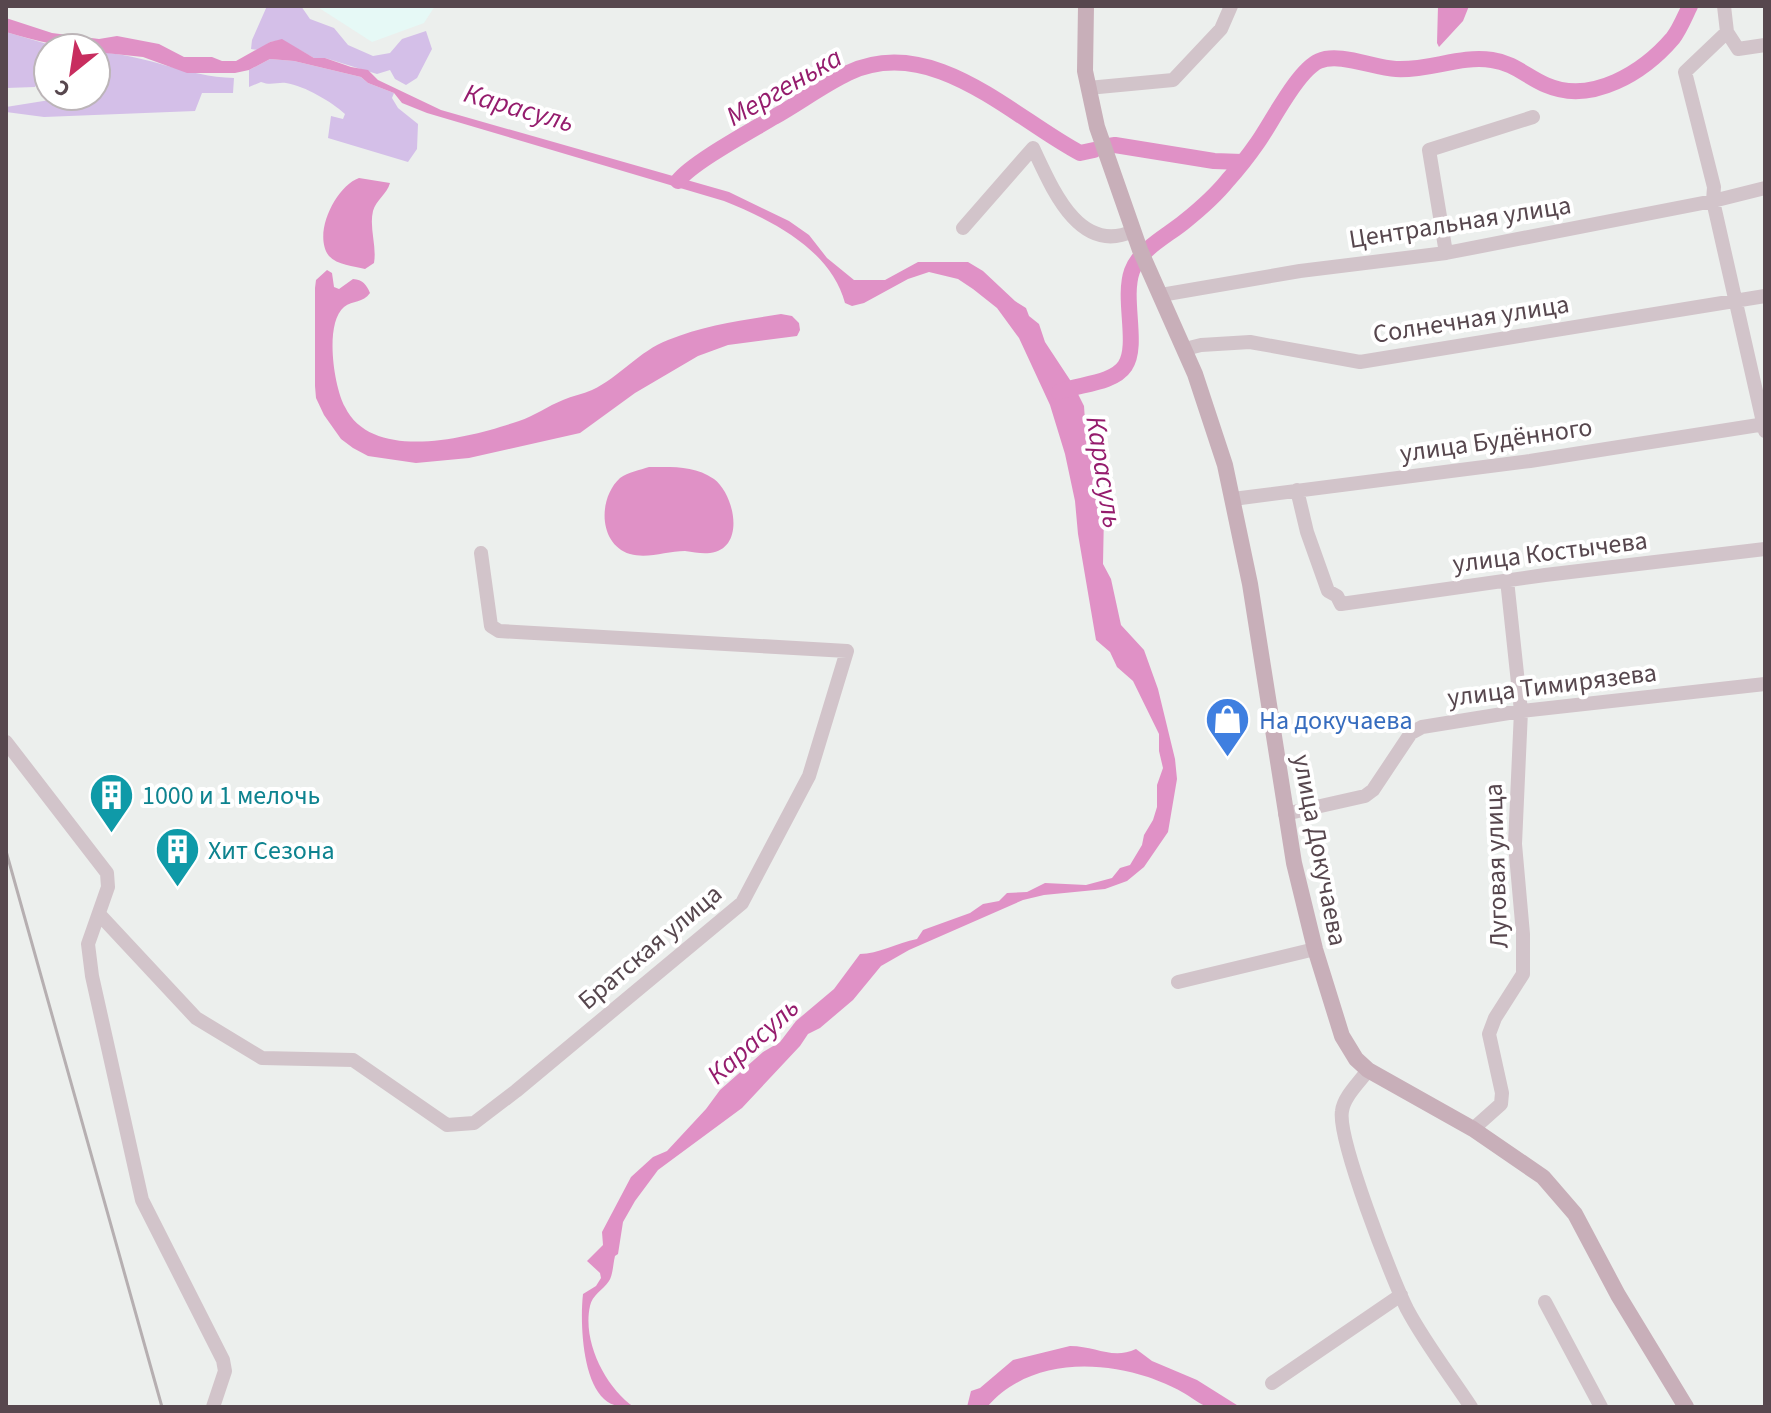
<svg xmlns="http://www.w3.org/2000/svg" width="1771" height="1413" viewBox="0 0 1771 1413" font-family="'Source Sans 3',sans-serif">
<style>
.commercial{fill:#e6f9f6}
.green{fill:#d4bfe8}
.water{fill:#e091c6}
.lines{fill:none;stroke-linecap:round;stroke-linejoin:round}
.river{stroke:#e091c6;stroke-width:16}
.minor{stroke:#d2c4ca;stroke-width:14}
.major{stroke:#c8afb9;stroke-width:16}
.rail{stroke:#b6afb1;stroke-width:3}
.labels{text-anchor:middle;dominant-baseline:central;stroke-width:8;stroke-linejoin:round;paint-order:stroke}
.street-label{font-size:26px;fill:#57474e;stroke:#fff}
.shop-label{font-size:26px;fill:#366cbe;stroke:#fff;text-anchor:start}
.culture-label{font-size:26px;fill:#0d838f;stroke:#fff;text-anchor:start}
.water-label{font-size:28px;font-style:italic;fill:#951c6d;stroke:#fff}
</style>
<rect width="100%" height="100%" fill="#ecefed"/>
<!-- commercial -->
<path class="commercial" d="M316,6H435L424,23L372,42Z"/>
<!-- green -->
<path class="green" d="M267,6H301L310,19L334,28L348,45L373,56L390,53L402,39L426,31L432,49L417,78L406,85L395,79L390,70L377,74L325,58H314L282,40L270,42L259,50L251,49L252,40Z
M6,32L54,46L73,48H48V80L40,79L35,87L6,88Z
M96,52C145,54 187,77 234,78L233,93H202L195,111L44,117L6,112V107L56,99L55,96H96Z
M270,59L294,61L361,77L368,83L394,93L392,98L398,108L418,124L417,149L408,162L328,138L331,116L343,119L345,114C332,102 305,86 286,83C277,82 271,86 261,82L249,87V70Z"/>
<!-- water -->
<path class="water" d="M1438,6H1469L1463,21L1439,47L1437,43Z
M6,18L52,33L99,39L117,36L159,44L184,57H212L222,61H236L270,42L282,39L314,58H325L351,67L368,70L378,80L441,110L729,192L789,221L809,235L827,258L854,280H885L918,262H968L983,271L1015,301L1026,308L1029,316L1039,324L1045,342L1074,386L1084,406L1086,436L1104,513L1103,564L1111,579L1121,625L1144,650L1158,689L1175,759L1177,779L1168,832L1144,867L1127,881L1105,889L1044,895L1023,900L909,950L881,966L853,1000L820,1028L808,1034L800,1046L742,1108L658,1170L635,1201L623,1222L618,1254L615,1256C613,1264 613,1275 609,1281C603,1290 592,1295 590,1306C582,1342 606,1388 634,1407C622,1407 613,1407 604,1399C582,1379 580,1321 583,1294L596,1286L601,1278L600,1273L587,1261L603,1245L602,1232L631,1177L653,1157L667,1151L706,1109L720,1090L763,1052L780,1042L796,1021L834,989L860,954C878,954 897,943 917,939L923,930L970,913L983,904L999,901L1007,893L1027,892L1045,883L1086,885L1112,878L1120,868L1130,865L1142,845L1144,835L1153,820L1157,807V785L1163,768L1159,751V734L1133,681L1117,667L1110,652L1096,640L1078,534L1075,501L1065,454L1050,405L1019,338L997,308L973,289L958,279L929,272L908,279L864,303L852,306L845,303C831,250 772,220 724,201L427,113L402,103L394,93L368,83L361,77L294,61L270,59L249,70L235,73H187L143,57L96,52V48C64,48 36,41 6,32Z
M359,178L390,183C387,194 376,200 373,211C369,228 377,246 374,263L365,269C354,266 337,265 329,256C312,234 336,186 359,178Z
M327,270L332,273L334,287L339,289L353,279C363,280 366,284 370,293C363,303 353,300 344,307C324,324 334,387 345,407C373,464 472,437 519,421C534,416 548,406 563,400C572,396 583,394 592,390C620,377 639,351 668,340C704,325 743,320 781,314L792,316L799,323L800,330L797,336L728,345L698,356L635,393L580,433L469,458L416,463L368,456L353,448L341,439L324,415L316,398L315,386V288L316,280Z
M649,467C671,467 694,465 714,479C735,495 746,549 710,553C701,554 694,552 685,551C667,551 648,559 630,554C598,544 598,498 620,478C628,472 640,470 649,467Z
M1070,1346C1096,1346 1112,1360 1136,1349L1152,1361L1197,1380L1240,1407C1230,1407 1218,1409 1209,1407C1200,1405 1190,1396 1182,1392C1172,1386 1159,1381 1148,1377C1092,1359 1027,1361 987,1407H967L971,1391L980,1388L1013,1360Z"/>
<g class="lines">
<!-- river -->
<path class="river" d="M1109,146L1115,145L1214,161L1242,162
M678,181C693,162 751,131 774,117C799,103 823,85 848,73C932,33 1012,117 1080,153L1094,150
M1059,392C1078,384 1113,384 1125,366C1139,345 1122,299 1132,271C1140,249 1167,236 1184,222C1199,210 1216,195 1228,180C1239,168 1249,155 1258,142C1272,122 1298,70 1319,61C1339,52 1374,68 1396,69C1429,71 1460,55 1492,60C1514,63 1527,77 1546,85C1592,105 1644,72 1673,38C1680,29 1685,16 1690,6"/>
<!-- minor -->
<path class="minor" d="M1724,6L1727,32L1685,72L1714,187L1713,201L1765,431
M1727,32L1738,49L1765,45
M1088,88L1173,80L1221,29L1231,6
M963,228L1033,148C1052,188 1079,256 1133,231
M1446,253L1429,150L1533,117
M1161,295L1300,271L1446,253L1713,201L1765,188
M1185,349L1201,345L1250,342L1360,362L1765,296
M1297,490L1307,532L1328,591L1337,596L1341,604L1545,575L1765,549
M1233,499L1530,461L1765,424
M6,742L107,873L108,887L88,944L92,976L142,1200L223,1360L225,1371L213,1407
M1285,814L1365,796L1373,790L1411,733L1422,727L1521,711L1765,684
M99,914L196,1018L262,1058L353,1060L447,1125L474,1123L516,1091L742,903L809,776L847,651L499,631L491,626L481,553
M1178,982L1315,949
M1368,1070C1360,1082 1344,1096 1342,1111C1337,1138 1392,1279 1407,1309C1425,1343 1450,1375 1471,1407
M1473,1129L1501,1104L1502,1093L1489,1034L1495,1018L1523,974V934L1515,844L1521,711L1507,580
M1545,1302L1601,1407
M1272,1383L1401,1295"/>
<!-- major -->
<path class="major" d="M1086,6L1085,71L1097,127L1140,250L1195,374L1225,465L1250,584L1294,863L1315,949L1342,1036L1356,1059L1368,1070L1473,1129L1543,1177L1575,1214L1618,1295L1686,1407"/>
<!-- rail -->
<path class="rail" d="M6,851L162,1407"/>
</g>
<!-- icons -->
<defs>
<symbol id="shop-pin" viewBox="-11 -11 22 30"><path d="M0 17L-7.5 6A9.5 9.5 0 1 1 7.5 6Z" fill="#3f7fe0" stroke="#fff"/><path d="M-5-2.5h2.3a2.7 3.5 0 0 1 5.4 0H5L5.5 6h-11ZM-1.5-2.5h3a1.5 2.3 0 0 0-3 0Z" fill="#fff"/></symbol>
<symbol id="building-pin" viewBox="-11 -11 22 30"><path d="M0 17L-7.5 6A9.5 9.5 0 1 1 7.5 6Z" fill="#0f9aa8" stroke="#fff"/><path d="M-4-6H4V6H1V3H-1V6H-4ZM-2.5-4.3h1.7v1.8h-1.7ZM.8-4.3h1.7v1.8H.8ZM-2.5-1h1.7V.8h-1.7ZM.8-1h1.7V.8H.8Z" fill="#fff"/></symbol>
</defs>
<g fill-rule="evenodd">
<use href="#shop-pin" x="1202" y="694" width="51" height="69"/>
<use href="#building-pin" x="86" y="770" width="51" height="69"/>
<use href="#building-pin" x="152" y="824" width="51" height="69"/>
</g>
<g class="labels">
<!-- street labels -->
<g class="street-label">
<text transform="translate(1460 222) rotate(-9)">Центральная улица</text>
<text transform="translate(1471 319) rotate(-9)">Солнечная улица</text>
<text transform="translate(1496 440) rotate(-8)">улица Будённого</text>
<text transform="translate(1550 552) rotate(-7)">улица Костычева</text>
<text transform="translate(1552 685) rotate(-7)">улица Тимирязева</text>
<text transform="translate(1320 850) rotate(79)">улица Докучаева</text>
<text transform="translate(1496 866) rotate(-92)">Луговая улица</text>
<text transform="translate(650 947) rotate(-40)">Братская улица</text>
</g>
<!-- shop labels -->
<g class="shop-label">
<text x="1259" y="720">На докучаева</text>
</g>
<!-- culture labels -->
<g class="culture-label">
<text x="142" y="795">1000 и 1 мелочь</text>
<text x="208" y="850">Хит Сезона</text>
</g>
<!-- water labels -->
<g class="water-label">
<text transform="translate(784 87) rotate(-30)">Мергенька</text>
<text transform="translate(519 108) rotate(16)">Карасуль</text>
<text transform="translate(1104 472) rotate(81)">Карасуль</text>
<text transform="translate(753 1041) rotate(-42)">Карасуль</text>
</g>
</g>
<!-- border -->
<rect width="1771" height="1413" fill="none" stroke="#57474e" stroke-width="16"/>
<!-- north arrow -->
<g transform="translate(72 72) rotate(210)"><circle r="38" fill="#ffffff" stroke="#bcb5b8" stroke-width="2"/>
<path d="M0-6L14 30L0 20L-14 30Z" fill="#c82d5f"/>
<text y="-12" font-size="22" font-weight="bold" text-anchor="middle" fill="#57474e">С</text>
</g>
</svg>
